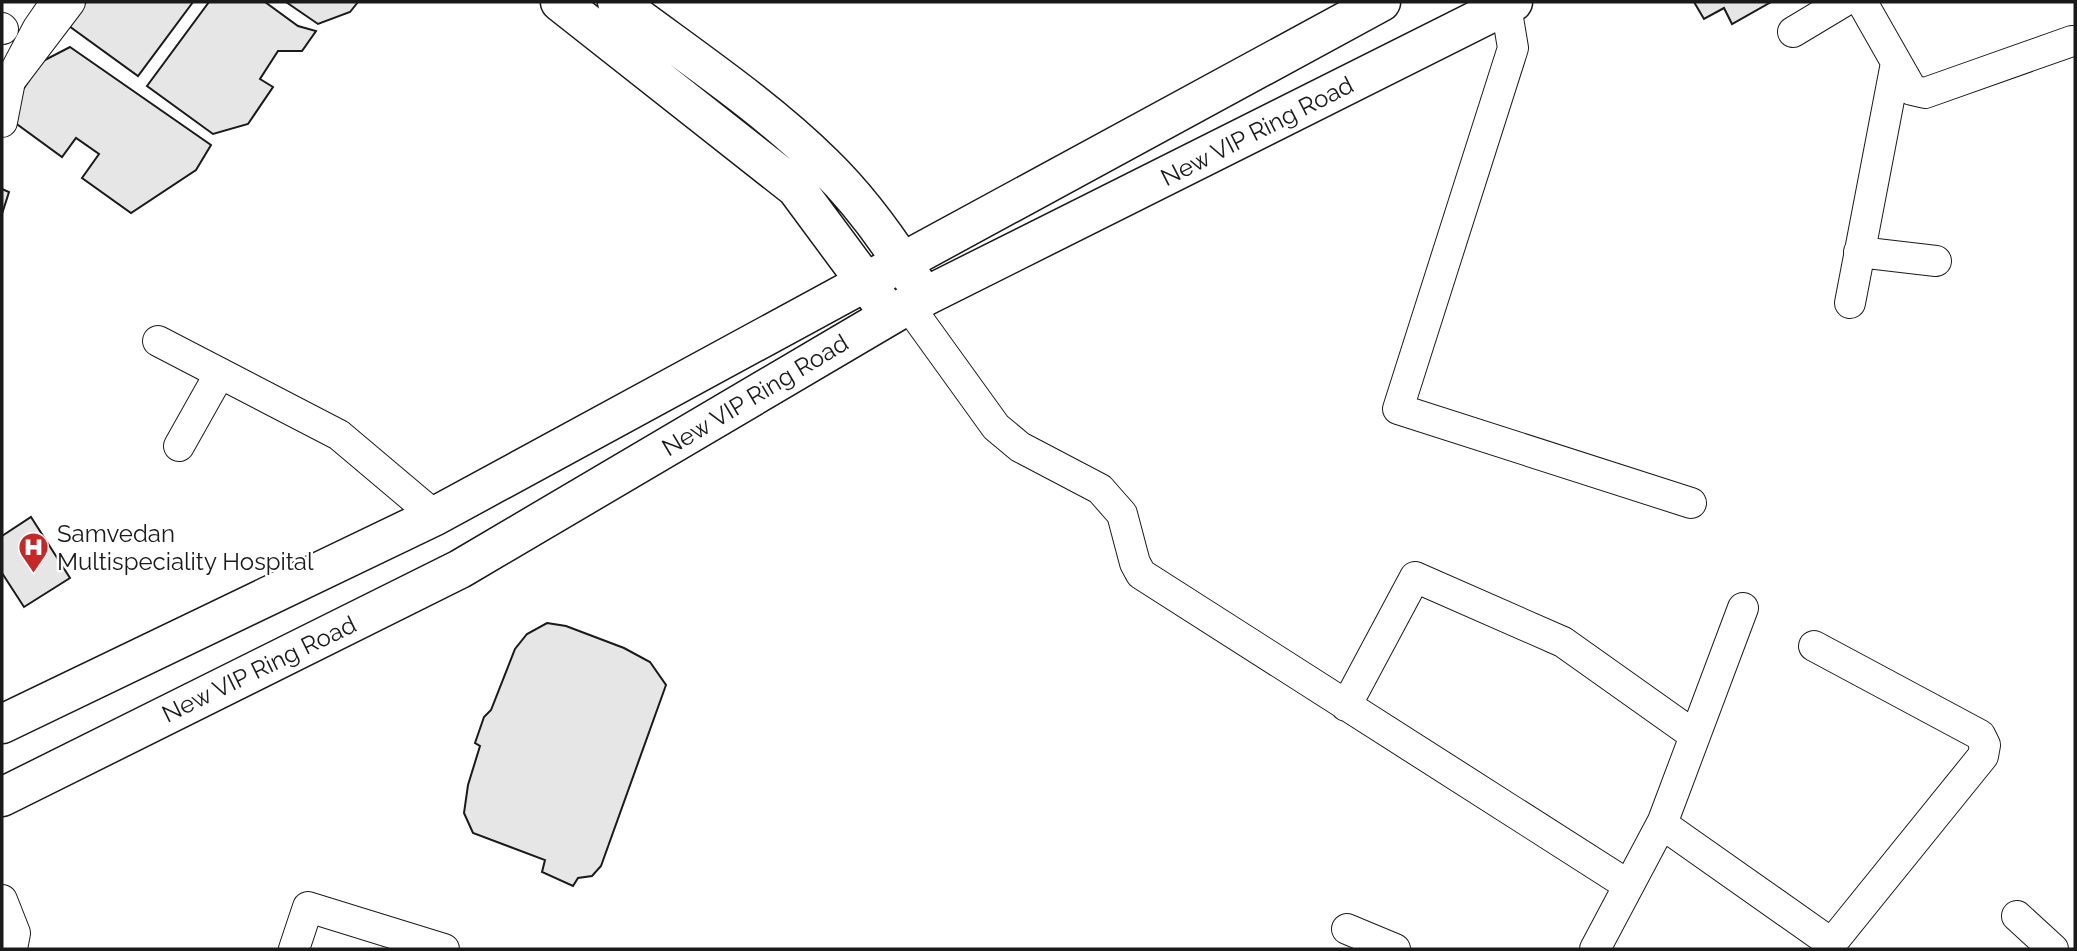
<svg xmlns="http://www.w3.org/2000/svg" width="2077" height="951" viewBox="0 0 2077 951" font-family="Raleway,sans-serif">
<style>
.building{fill:#e6e6e6;stroke:#1a1a1a;stroke-width:2}
.lines{fill:none;stroke-linecap:round;stroke-linejoin:round}
.street-casing{stroke:#1a1a1a;stroke-width:32}
.secondary-casing{stroke:#1a1a1a;stroke-width:41}
.primary-casing{stroke:#1a1a1a;stroke-width:41}
.street{stroke:#fff;stroke-width:30}
.secondary{stroke:#fff;stroke-width:38}
.primary{stroke:#fff;stroke-width:38}
.labels{text-anchor:middle;dominant-baseline:central;stroke-width:5;stroke-linejoin:round;paint-order:stroke}
.street-label{font-size:24px;fill:#1a1a1a;stroke:#fff}
.poi-label{font-size:24px;fill:#1a1a1a;stroke:#fff;text-anchor:start}
</style>
<rect width="100%" height="100%" fill="#fff"/>
<!-- building -->
<path class="building" d="M86,2H193L138,76L69,26Z
M209,2H265L298,26L316,31L302,51H278L260,79L273,87L248,124L213,134L147,86Z
M286,2H358L350,12L318,24Z
M1694,2H1771L1732,24L1724,8L1704,19Z
M70,47L211,145L196,170L131,213L82,178L99,154L76,138L62,157L14,122L15,102L41,62Z
M2,189L9,192L2,214Z
M31,517L70,578L24,607L2,573V536Z
M547,623L566,626L624,648L650,662L666,685L601,866L592,876L578,878L573,886L542,872L545,860L473,833L464,813L468,785L480,746L475,743L484,717L491,710L515,649L527,634Z"/>
<g class="lines">
<defs>
<path id="street" d="M56,2L38,28L10,81L70,2
M1862,2L1912,90L1925,93L2072,41
M1506,6L1513,48L1398,409L1691,503
M2,28L3,29
M1793,32L1843,2
M2,122L10,81
M1859,252L1936,261
M1850,303L1896,63
M908,305L996,427L1020,447L1100,489L1122,514L1135,563L1141,574L1628,885
M158,341L339,435L435,516
M179,446L220,373
M1814,646L1980,735L1985,745L1983,756L1827,949
M1346,706L1415,577L1563,642L1694,735
M1662,824L1831,943
M2,900L15,933L12,949
M2017,916L2053,949
M1347,929L1395,949
M294,949L308,907L444,949
M1595,949L1663,821L1743,608"/>
<path id="secondary" d="M560,2L796,188L890,315
M617,2C686,54 762,104 824,165C863,203 896,250 924,297"/>
<path id="primary" d="M2,724L435,516L1381,2
M2,797L460,569L908,305L1513,2"/>
</defs>
<!-- street casing -->
<use href="#street" class="street-casing"/>
<!-- secondary casing -->
<use href="#secondary" class="secondary-casing"/>
<!-- primary casing -->
<use href="#primary" class="primary-casing"/>
<!-- street -->
<use href="#street" class="street"/>
<!-- secondary -->
<use href="#secondary" class="secondary"/>
<!-- primary -->
<use href="#primary" class="primary"/>
</g>
<!-- icons -->
<defs>
<symbol id="hospital-pin" viewBox="-11 -11 22 30"><path d="M0 17L-7.5 6A9.5 9.5 0 1 1 7.5 6Z" fill="#c62828" stroke="#fff"/><path d="M-5-5h3v3.5h4V-5h3V5h-3V1.5h-4V5h-3Z" fill="#fff"/></symbol>
</defs>
<g fill-rule="evenodd">
<use href="#hospital-pin" x="16" y="530" width="35" height="47"/>
</g>
<g class="labels">
<!-- street labels -->
<g class="street-label">
<text transform="translate(1257 131) rotate(-27)">New VIP Ring Road</text>
<text transform="translate(755 395) rotate(-31)">New VIP Ring Road</text>
<text transform="translate(259 669) rotate(-26)">New VIP Ring Road</text>
</g>
<!-- poi labels -->
<g class="poi-label">
<text x="57" y="533">Samvedan<tspan x="57" dy="28">Multispeciality Hospital</tspan></text>
</g>
</g>
<!-- border -->
<rect width="2077" height="951" fill="none" stroke="#1a1a1a" stroke-width="7"/>
</svg>
